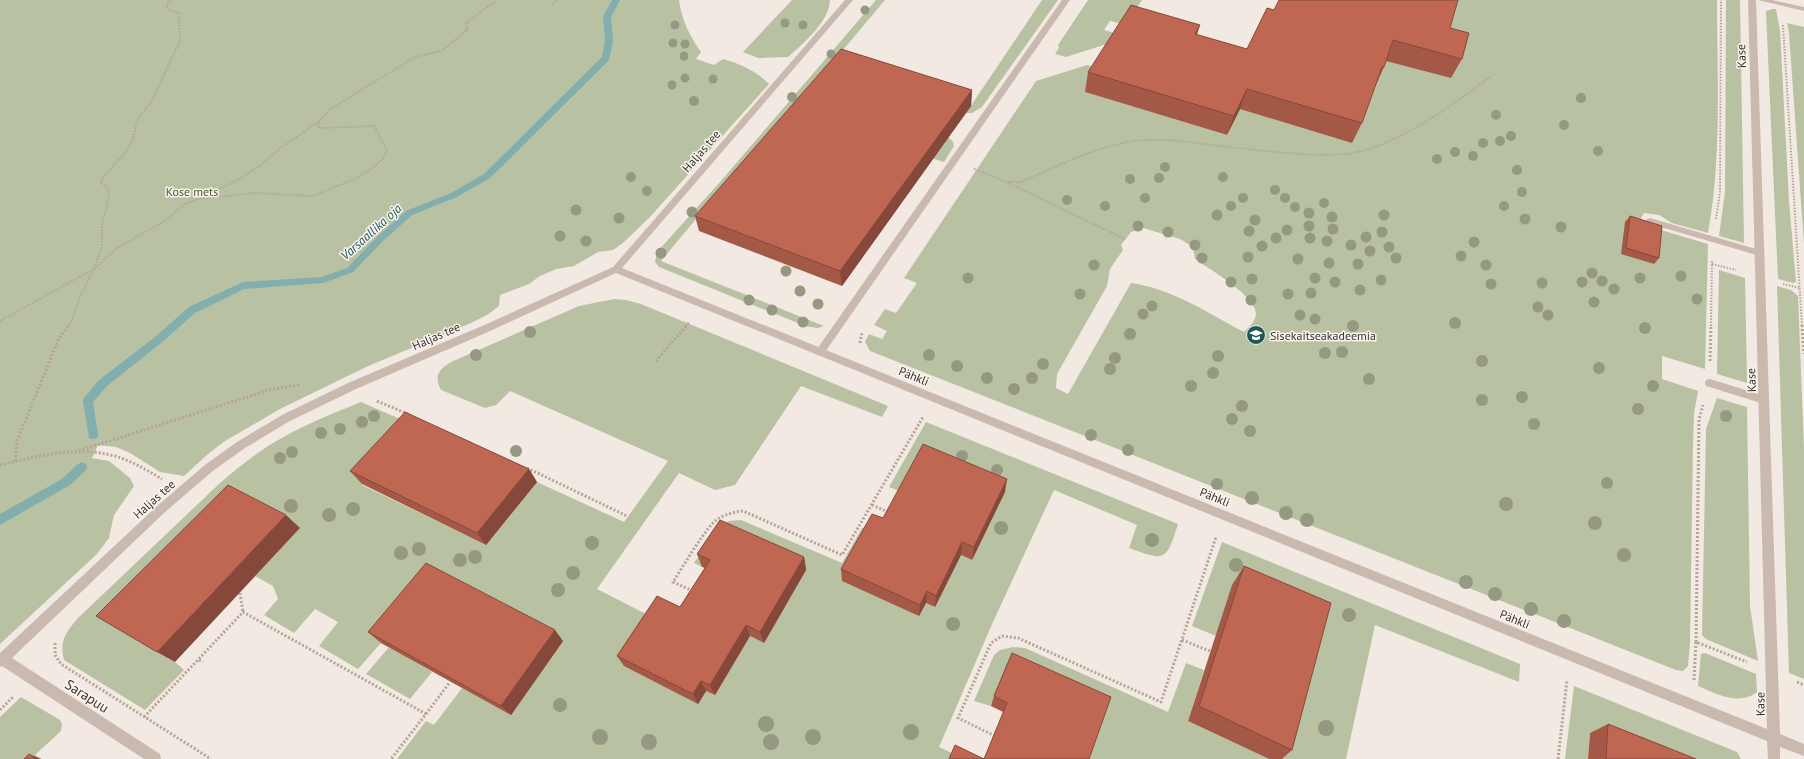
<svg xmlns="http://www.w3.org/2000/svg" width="1804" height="759" viewBox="0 0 1804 759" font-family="'PT Sans',sans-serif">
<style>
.green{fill:#b8c1a2;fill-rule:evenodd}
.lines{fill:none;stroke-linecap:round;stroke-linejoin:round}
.stream{fill:#82aead;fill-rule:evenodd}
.path-far1{stroke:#b6a398;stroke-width:2;stroke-dasharray:1.5 1.5;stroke-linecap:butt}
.path{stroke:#b6a398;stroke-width:3;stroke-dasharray:2 2;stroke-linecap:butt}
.service{fill:#cab9ae;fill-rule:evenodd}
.minor{fill:#cab9ae;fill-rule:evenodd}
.tree{fill:#969981}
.wall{fill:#a45947}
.shaded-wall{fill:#86483a}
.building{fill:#bf6753;stroke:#86483a}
.labels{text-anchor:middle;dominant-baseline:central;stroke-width:3;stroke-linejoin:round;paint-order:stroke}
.street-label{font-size:12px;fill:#392f2c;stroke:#faf4ee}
.park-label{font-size:12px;fill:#4b5631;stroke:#faf4ee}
.poi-label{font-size:12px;fill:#392f2c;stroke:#faf4ee;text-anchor:start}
.water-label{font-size:13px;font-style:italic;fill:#235859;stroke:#faf4ee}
.near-street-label{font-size:14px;fill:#392f2c;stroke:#faf4ee}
</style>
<rect width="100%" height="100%" fill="#f2eae2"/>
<!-- green -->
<path class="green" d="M0,0H679C681,18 690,37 701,52L696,59L714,65L723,59C741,64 756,71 769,84L650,217L624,242L613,250L598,252L574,266L556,269L540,276L529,284L500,295L499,306L487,315L471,323L366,367L280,409L225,441L208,454L184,476L160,472L130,453L116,447L98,445L92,458L109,461L130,478L134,486L114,515L109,538L97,554L0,644Z
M792,0H830C829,22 804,43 788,57L758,58L743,52Z
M876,0H885L843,50L797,113L787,110L661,261L824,326L818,328L805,326L659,267L655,262L657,252L720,182Z
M1042,0H1058L982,107L972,113H959L964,110H968Z
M1088,0H1142L1126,25L1110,21L1104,30L1118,34L1113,42L1066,57L1055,54L1059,48L1058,45Z
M1454,0H1717C1717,77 1722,156 1708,233L1672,223L1659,215L1644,213L1621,253L1654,264L1661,230L1708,244L1705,369L1662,356V379L1698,391L1694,413L1693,445L1690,642L1688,666L1683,671L1676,670L870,351L865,342L869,334L882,339L887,331L874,325L885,309L896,313L917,283L904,278L1036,81L1087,65L1100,68L1085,92L1227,135L1240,109L1367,103L1396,36ZM1143,228L1180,239L1193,247L1195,259C1209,269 1256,296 1256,314C1255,322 1249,327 1244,332C1208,313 1173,289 1131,283L1068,394L1056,388L1057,374L1107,286L1110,269L1123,250L1121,245L1131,232Z
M1726,0H1740L1744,243L1719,236L1725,192Z
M1772,9H1776L1780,31L1789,201L1796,282L1793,283L1778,279L1766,13V11Z
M1787,23L1804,27V244L1789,33Z
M945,134L953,142L954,146L944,162L921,155Z
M1719,270L1745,278L1747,383L1717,374Z
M1777,286L1791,290L1798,296L1804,449V679L1789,673Z
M614,299L626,300L641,304L888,406L882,417L801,386L735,485L715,490L679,473L597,589L646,614L706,691L715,695L750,636L764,643L806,570L702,567L694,563L721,525L729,521L741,520L842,563L862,528L873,526L919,616L926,603L935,607L961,555L972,560L1005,492L904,493L889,487L926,422L1178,524C1166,562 1165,561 1129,548L1137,525L1054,490L993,622L939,747L954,754L952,759H397L426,721L434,725L462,688L381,643L358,669L319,646L338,622L315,609L294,633L264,615L278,599L273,586L255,576L300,528L116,627L175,662L184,670L145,710L64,660C59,641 66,632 78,618L220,483C239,467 258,451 280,439C306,424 334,413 361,402L416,426L362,485L486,545L537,482L624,522L668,461L510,391L496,405L485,408L441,390C434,376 438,370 451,362L579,306Z
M1717,398L1747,407L1750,606L1758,661L1706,639L1702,635L1706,429Z
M1222,542L1520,664L1519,682L1375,625L1346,759H1278L1216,636L1192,626Z
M389,647L432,672L410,699L366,674Z
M1013,647L1025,648L1168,712L1186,663L1204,670L1188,721L1269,759H1087L1009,664L991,706L974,701L994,655L1000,650Z
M1705,653L1756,674L1757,692C1740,706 1716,694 1698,686L1701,654Z
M1574,686L1737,752L1741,759H1654L1590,733L1588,759H1565Z
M21,697L60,720L62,724L61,731L35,755L42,759H0V717Z"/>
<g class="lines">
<!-- stream -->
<path class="stream" d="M612,0H620L611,17L613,40L609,60L490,178L457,197L412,215L383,241L353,272L323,283L244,289L195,313L161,343L107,386L93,402L98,435L97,438L93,439L89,438L83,401L84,398L99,380L155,337L189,307L243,282L322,277L347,268L377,237L406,211L451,193L484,174L602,57L605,40L603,17Z
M82,462L86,464L87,467L86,470L70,485L0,525V514L62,479L78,464Z"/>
<!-- path-far1 -->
<path class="path-far1" d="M552,6L556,0
M1783,25L1802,326
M974,169L1007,182H1021C1058,166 1094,147 1134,141C1165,137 1199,144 1230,147C1268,151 1307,157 1345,154C1391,150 1453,105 1490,77
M1008,183L1125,239
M200,198L234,182L258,167L279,149L318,122
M1716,219L1720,192L1721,0
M1712,264L1736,270
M1783,284L1800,288
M0,321L94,269L102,246V224L108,202L109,190L101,182L108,171L121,158L133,140L136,125L141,114L150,104L180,41L179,13L167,9V3L172,0
M68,326L72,320L80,297L94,269L117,248L163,222L185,204L197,199L255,193L312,196L355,179L373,168L383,159L387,151L374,126L319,128L318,122L329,110L413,58L443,50L467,30L466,23L497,0
M686,326L689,322
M1711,326L1712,260"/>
<!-- path -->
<path class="path" d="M1802,325L1804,354
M860,343L862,333
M656,361L687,325
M1710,361L1711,325
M377,401L408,414
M75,452L269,390L299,385
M15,461L17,441L59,338L69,325
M0,465C37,456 80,445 118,457C134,462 148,471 162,479
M527,468L627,516
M872,505L888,512
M693,591L673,582C684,565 699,539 712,524C719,516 732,512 743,511L842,555L923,417
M240,593L243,612
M1182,640L1210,651
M1696,642L1699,419L1703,405
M55,643V655L61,664L211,759
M199,660L203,662
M1694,680L1696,642L1747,662
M1797,682L1804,685
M0,710L14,696
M426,714L450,682
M144,717L243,612L426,714L391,759
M995,736L958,718L991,643L1002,636L1018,638L1161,702L1216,537
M1558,759L1567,680"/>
<!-- service -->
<path class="service" d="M1062,0H1070L823,355H817L815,352L817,349Z
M1650,218L1763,251L1765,253L1760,256L1647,223L1646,221L1647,219Z
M1710,379L1768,397L1769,400L1768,403L1764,404L1706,386L1705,383L1706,380Z"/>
<!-- minor -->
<path class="minor" d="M845,0H853L622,268L1767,729L1748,0H1756L1780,734L1804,744V756L1780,747V759H1768L1767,741L616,273L488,332L356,389L290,421L245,448L214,470L164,513L12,658L160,754L161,759H144L2,666L0,667V653L156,507L206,464L237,442L282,415L348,383L482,326L613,267Z
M1758,0H1772L1804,7V11Z"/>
</g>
<!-- trees -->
<g class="tree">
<circle cx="865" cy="10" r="4.5"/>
<circle cx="785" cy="23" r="4.5"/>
<circle cx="675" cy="25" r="4.5"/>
<circle cx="803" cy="25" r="4.5"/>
<circle cx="673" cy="43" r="4.5"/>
<circle cx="685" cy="44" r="4.5"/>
<circle cx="831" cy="54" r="4.5"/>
<circle cx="684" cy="56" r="4.5"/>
<circle cx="685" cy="78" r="4.5"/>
<circle cx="713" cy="79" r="4.5"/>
<circle cx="672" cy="85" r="4.5"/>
<circle cx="792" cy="97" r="5"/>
<circle cx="1581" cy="98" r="5"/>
<circle cx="694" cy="101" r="5"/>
<circle cx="1496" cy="115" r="5"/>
<circle cx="1564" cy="125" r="5"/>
<circle cx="1511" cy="136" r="5"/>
<circle cx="1500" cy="141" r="5"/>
<circle cx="1483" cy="143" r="5"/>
<circle cx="1598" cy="151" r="5"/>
<circle cx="1455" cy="152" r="5"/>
<circle cx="1473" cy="156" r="5"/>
<circle cx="1437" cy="159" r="5"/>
<circle cx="1165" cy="167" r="5"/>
<circle cx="1517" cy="170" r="5"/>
<circle cx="631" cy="177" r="5"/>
<circle cx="1223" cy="177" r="5"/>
<circle cx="1159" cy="178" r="5"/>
<circle cx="1130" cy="179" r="5"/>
<circle cx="1275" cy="190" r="5"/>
<circle cx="647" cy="191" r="5"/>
<circle cx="1522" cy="192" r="5"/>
<circle cx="1145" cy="198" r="5"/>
<circle cx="1243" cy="198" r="5"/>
<circle cx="1285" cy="198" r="5"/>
<circle cx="1067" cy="200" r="5"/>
<circle cx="1324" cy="203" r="5"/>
<circle cx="1105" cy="206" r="5"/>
<circle cx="1231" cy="206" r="5"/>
<circle cx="1504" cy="206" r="5"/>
<circle cx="1295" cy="207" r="5"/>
<circle cx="576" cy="210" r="5.5"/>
<circle cx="692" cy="212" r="5.5"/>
<circle cx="1309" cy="213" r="5.5"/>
<circle cx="1217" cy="215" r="5.5"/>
<circle cx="1384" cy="215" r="5.5"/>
<circle cx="1332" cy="217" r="5.5"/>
<circle cx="619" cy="218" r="5.5"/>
<circle cx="1525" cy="219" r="5.5"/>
<circle cx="1255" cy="220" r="5.5"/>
<circle cx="1138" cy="226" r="5.5"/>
<circle cx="1309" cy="226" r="5.5"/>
<circle cx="1561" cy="227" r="5.5"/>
<circle cx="1333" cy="229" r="5.5"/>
<circle cx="1287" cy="230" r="5.5"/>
<circle cx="1249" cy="231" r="5.5"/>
<circle cx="1168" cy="232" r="5.5"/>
<circle cx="1382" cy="232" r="5.5"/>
<circle cx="560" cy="236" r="5.5"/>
<circle cx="1366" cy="237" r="5.5"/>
<circle cx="1276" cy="238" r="5.5"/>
<circle cx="1310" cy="238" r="5.5"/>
<circle cx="586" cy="241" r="5.5"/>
<circle cx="1327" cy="241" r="5.5"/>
<circle cx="1474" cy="242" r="5.5"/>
<circle cx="1195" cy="245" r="5.5"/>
<circle cx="1351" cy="245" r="5.5"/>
<circle cx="1262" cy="246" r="5.5"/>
<circle cx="1389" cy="247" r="5.5"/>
<circle cx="1370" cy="251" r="5.5"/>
<circle cx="661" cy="253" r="5.5"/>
<circle cx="1461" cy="256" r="5.5"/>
<circle cx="1248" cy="257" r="5.5"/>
<circle cx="1202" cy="258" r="5.5"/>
<circle cx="1396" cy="258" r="5.5"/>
<circle cx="1298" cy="259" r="5.5"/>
<circle cx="1329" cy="263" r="5.5"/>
<circle cx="1358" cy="264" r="5.5"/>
<circle cx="1094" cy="265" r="5.5"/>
<circle cx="1486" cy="265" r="5.5"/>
<circle cx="786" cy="271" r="5.5"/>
<circle cx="1592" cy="273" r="5.5"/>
<circle cx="1681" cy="276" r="5.5"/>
<circle cx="968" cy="278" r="5.5"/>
<circle cx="1315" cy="278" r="5.5"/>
<circle cx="1640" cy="278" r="5.5"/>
<circle cx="1252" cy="279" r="5.5"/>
<circle cx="1381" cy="280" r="5.5"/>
<circle cx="1602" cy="281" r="5.5"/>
<circle cx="1231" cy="282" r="5.5"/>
<circle cx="1335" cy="282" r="5.5"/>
<circle cx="1582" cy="282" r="5.5"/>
<circle cx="1542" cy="283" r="5.5"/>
<circle cx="1491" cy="284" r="5.5"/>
<circle cx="1614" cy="289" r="5.5"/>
<circle cx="1360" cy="290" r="5.5"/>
<circle cx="800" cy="291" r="5.5"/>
<circle cx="1311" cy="293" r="5.5"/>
<circle cx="1080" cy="294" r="5.5"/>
<circle cx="1288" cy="294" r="5.5"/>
<circle cx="1697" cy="299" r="5.5"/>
<circle cx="749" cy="300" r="5.5"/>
<circle cx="1251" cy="300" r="5.5"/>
<circle cx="1594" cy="302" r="5.5"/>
<circle cx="818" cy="304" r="5.5"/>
<circle cx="1152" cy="306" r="5.5"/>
<circle cx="1538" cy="307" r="5.5"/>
<circle cx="772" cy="310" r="5.5"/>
<circle cx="1143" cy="314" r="5.5"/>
<circle cx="1300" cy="315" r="5.5"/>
<circle cx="1548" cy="315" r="5.5"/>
<circle cx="1315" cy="319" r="5.5"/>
<circle cx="803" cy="322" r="5.5"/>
<circle cx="1455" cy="323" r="6"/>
<circle cx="1353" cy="326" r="6"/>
<circle cx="1645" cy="328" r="6"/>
<circle cx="530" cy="332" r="6"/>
<circle cx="1130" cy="334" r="6"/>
<circle cx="1342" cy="352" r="6"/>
<circle cx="1325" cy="353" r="6"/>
<circle cx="476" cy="355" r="6"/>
<circle cx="929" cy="355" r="6"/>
<circle cx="1218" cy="356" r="6"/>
<circle cx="1115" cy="358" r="6"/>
<circle cx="1482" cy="361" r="6"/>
<circle cx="1043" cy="364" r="6"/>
<circle cx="957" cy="366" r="6"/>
<circle cx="1599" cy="368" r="6"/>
<circle cx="1110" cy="369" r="6"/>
<circle cx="1213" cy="373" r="6"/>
<circle cx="987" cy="378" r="6"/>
<circle cx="1032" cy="378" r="6"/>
<circle cx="1369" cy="379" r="6"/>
<circle cx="1191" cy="386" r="6"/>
<circle cx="1653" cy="386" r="6"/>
<circle cx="1014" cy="389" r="6"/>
<circle cx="1522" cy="397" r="6"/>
<circle cx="1482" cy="400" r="6"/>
<circle cx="1242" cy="406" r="6"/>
<circle cx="1638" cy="409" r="6"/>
<circle cx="374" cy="416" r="6"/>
<circle cx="1726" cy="416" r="6"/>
<circle cx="1232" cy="419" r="6"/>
<circle cx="362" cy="422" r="6"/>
<circle cx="1534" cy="424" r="6"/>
<circle cx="340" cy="429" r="6"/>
<circle cx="1250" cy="431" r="6"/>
<circle cx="321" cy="433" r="6"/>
<circle cx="1091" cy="435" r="6"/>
<circle cx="1128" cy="450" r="6"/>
<circle cx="516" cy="451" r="6"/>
<circle cx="292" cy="452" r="6"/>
<circle cx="962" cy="456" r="6"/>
<circle cx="280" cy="458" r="6"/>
<circle cx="997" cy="470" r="6"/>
<circle cx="1607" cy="483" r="6"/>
<circle cx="1217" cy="484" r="6"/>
<circle cx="1252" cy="498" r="7"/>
<circle cx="1506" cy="504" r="7"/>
<circle cx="291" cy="506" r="7"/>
<circle cx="353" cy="509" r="7"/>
<circle cx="1286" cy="513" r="7"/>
<circle cx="329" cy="515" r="7"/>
<circle cx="1307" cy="520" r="7"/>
<circle cx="1595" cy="523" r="7"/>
<circle cx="1001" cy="528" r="7"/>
<circle cx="1152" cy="540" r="7"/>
<circle cx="592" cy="543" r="7"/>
<circle cx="419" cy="549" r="7"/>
<circle cx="401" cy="553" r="7"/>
<circle cx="1624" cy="555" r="7"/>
<circle cx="475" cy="557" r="7"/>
<circle cx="460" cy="560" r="7"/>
<circle cx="1236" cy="565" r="7"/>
<circle cx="573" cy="573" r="7"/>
<circle cx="1466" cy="582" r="7"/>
<circle cx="558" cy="590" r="7"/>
<circle cx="1495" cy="594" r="7"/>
<circle cx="1531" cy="609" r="7"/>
<circle cx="1349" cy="615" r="7"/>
<circle cx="1564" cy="621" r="7"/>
<circle cx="953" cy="624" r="7"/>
<circle cx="560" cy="705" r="7"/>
<circle cx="766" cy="724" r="8"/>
<circle cx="1326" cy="728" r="8"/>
<circle cx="911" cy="732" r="8"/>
<circle cx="600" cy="737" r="8"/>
<circle cx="813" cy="737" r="8"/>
<circle cx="649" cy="742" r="8"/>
<circle cx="771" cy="742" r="8"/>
</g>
<!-- wall -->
<path class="wall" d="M1274,10L1450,28L1462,59L1451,78L1386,61L1384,67L1375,87L1362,123L1352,143L1240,109L1227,135L1085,92L1088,72L1197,35L1247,49Z
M972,90L971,106L842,286L699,231L695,216Z
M1630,216L1659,258L1654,264L1621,254L1625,222Z
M529,469L537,482L486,545L362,484L350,471Z
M1005,492L972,560L961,555L935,607L926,603L919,616L842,581L841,569Z
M697,554L804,557L806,570L764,643L750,636L715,695L706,691L698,704L624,666L617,656L680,607L705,568L702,567Z
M1244,566L1292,750L1282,759H1269L1188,721L1232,585Z
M368,632L563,641L511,715L381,643Z
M1012,653L1089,759L1003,712L991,706L994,696Z
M1608,724L1696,759H1588L1590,733Z"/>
<!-- shaded-wall -->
<path class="shaded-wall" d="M1200,25L1194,44L1195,34Z
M1247,89L1240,109L1227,135L1234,116Z
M972,90L971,106L842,286L840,271Z
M529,469L537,482L486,545L477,533Z
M1007,479L1005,492L972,560L974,547Z
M286,515L300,528L175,662L157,652Z
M962,542L961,555L935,607L936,596Z
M804,557L806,570L764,643L760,632Z
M927,591L926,603L919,616L920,605Z
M746,625L750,636L715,695L710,685Z
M555,630L563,641L511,715L501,706Z
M701,681L706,691L698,704L693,694Z
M29,754L41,759H36Z"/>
<!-- building -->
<path class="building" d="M1279,0H1458L1450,28L1469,33L1462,59L1393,40L1384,67H1382L1362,123L1247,89L1234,116L1088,72L1131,5L1200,25L1195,34L1247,49L1267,8L1274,10Z
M841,49L972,90L840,271L695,216Z
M1630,216L1662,226L1659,258L1626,248Z
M405,412L529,469L477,533L350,471Z
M923,444L1007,479L974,547L962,542L936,596L927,591L920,605L841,569L872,514L883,518Z
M228,485L286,515L157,652L96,616Z
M720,520L804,557L760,632L746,625L710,685L701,681L693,694L617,656L657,596L680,607L710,560L697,554Z
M426,563L555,630L501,706L368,632Z
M1244,566L1331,603L1292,750L1199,706Z
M1012,653L1111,697L1089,759H984L1007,703L994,696Z
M1608,724L1696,759H1606Z
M955,745L984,759H949Z
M29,754L36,759H24Z"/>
<!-- icons -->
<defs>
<symbol id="university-disc" viewBox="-11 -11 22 22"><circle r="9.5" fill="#235859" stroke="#faf4ee"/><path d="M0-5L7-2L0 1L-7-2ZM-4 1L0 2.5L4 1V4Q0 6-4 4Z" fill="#fff"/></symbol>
</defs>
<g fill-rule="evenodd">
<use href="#university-disc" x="1245" y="324" width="22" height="22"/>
</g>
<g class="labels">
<!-- street labels -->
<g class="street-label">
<text transform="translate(1741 56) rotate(-92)">Kase</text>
<text transform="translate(701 151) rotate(-49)">Haljas tee</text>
<text transform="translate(436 336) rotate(-24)">Haljas tee</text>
<text transform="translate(914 376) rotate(22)">Pähkli</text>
<text transform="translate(1751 380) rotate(-92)">Kase</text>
<text transform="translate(1215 497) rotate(22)">Pähkli</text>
<text transform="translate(154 499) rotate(-42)">Haljas tee</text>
<text transform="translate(1515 619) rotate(22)">Pähkli</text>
<text transform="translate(1760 704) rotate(-91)">Kase</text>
</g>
<!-- park labels -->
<g class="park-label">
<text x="192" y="191">Kose mets</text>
</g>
<!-- poi labels -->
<g class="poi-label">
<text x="1270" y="335">Sisekaitseakadeemia</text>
</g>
<!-- water labels -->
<g class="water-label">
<text transform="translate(371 232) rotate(-42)">Varsaallika oja</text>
</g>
<!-- near-street labels -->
<g class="near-street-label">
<text transform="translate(87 696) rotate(33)">Sarapuu</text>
</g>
</g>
</svg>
